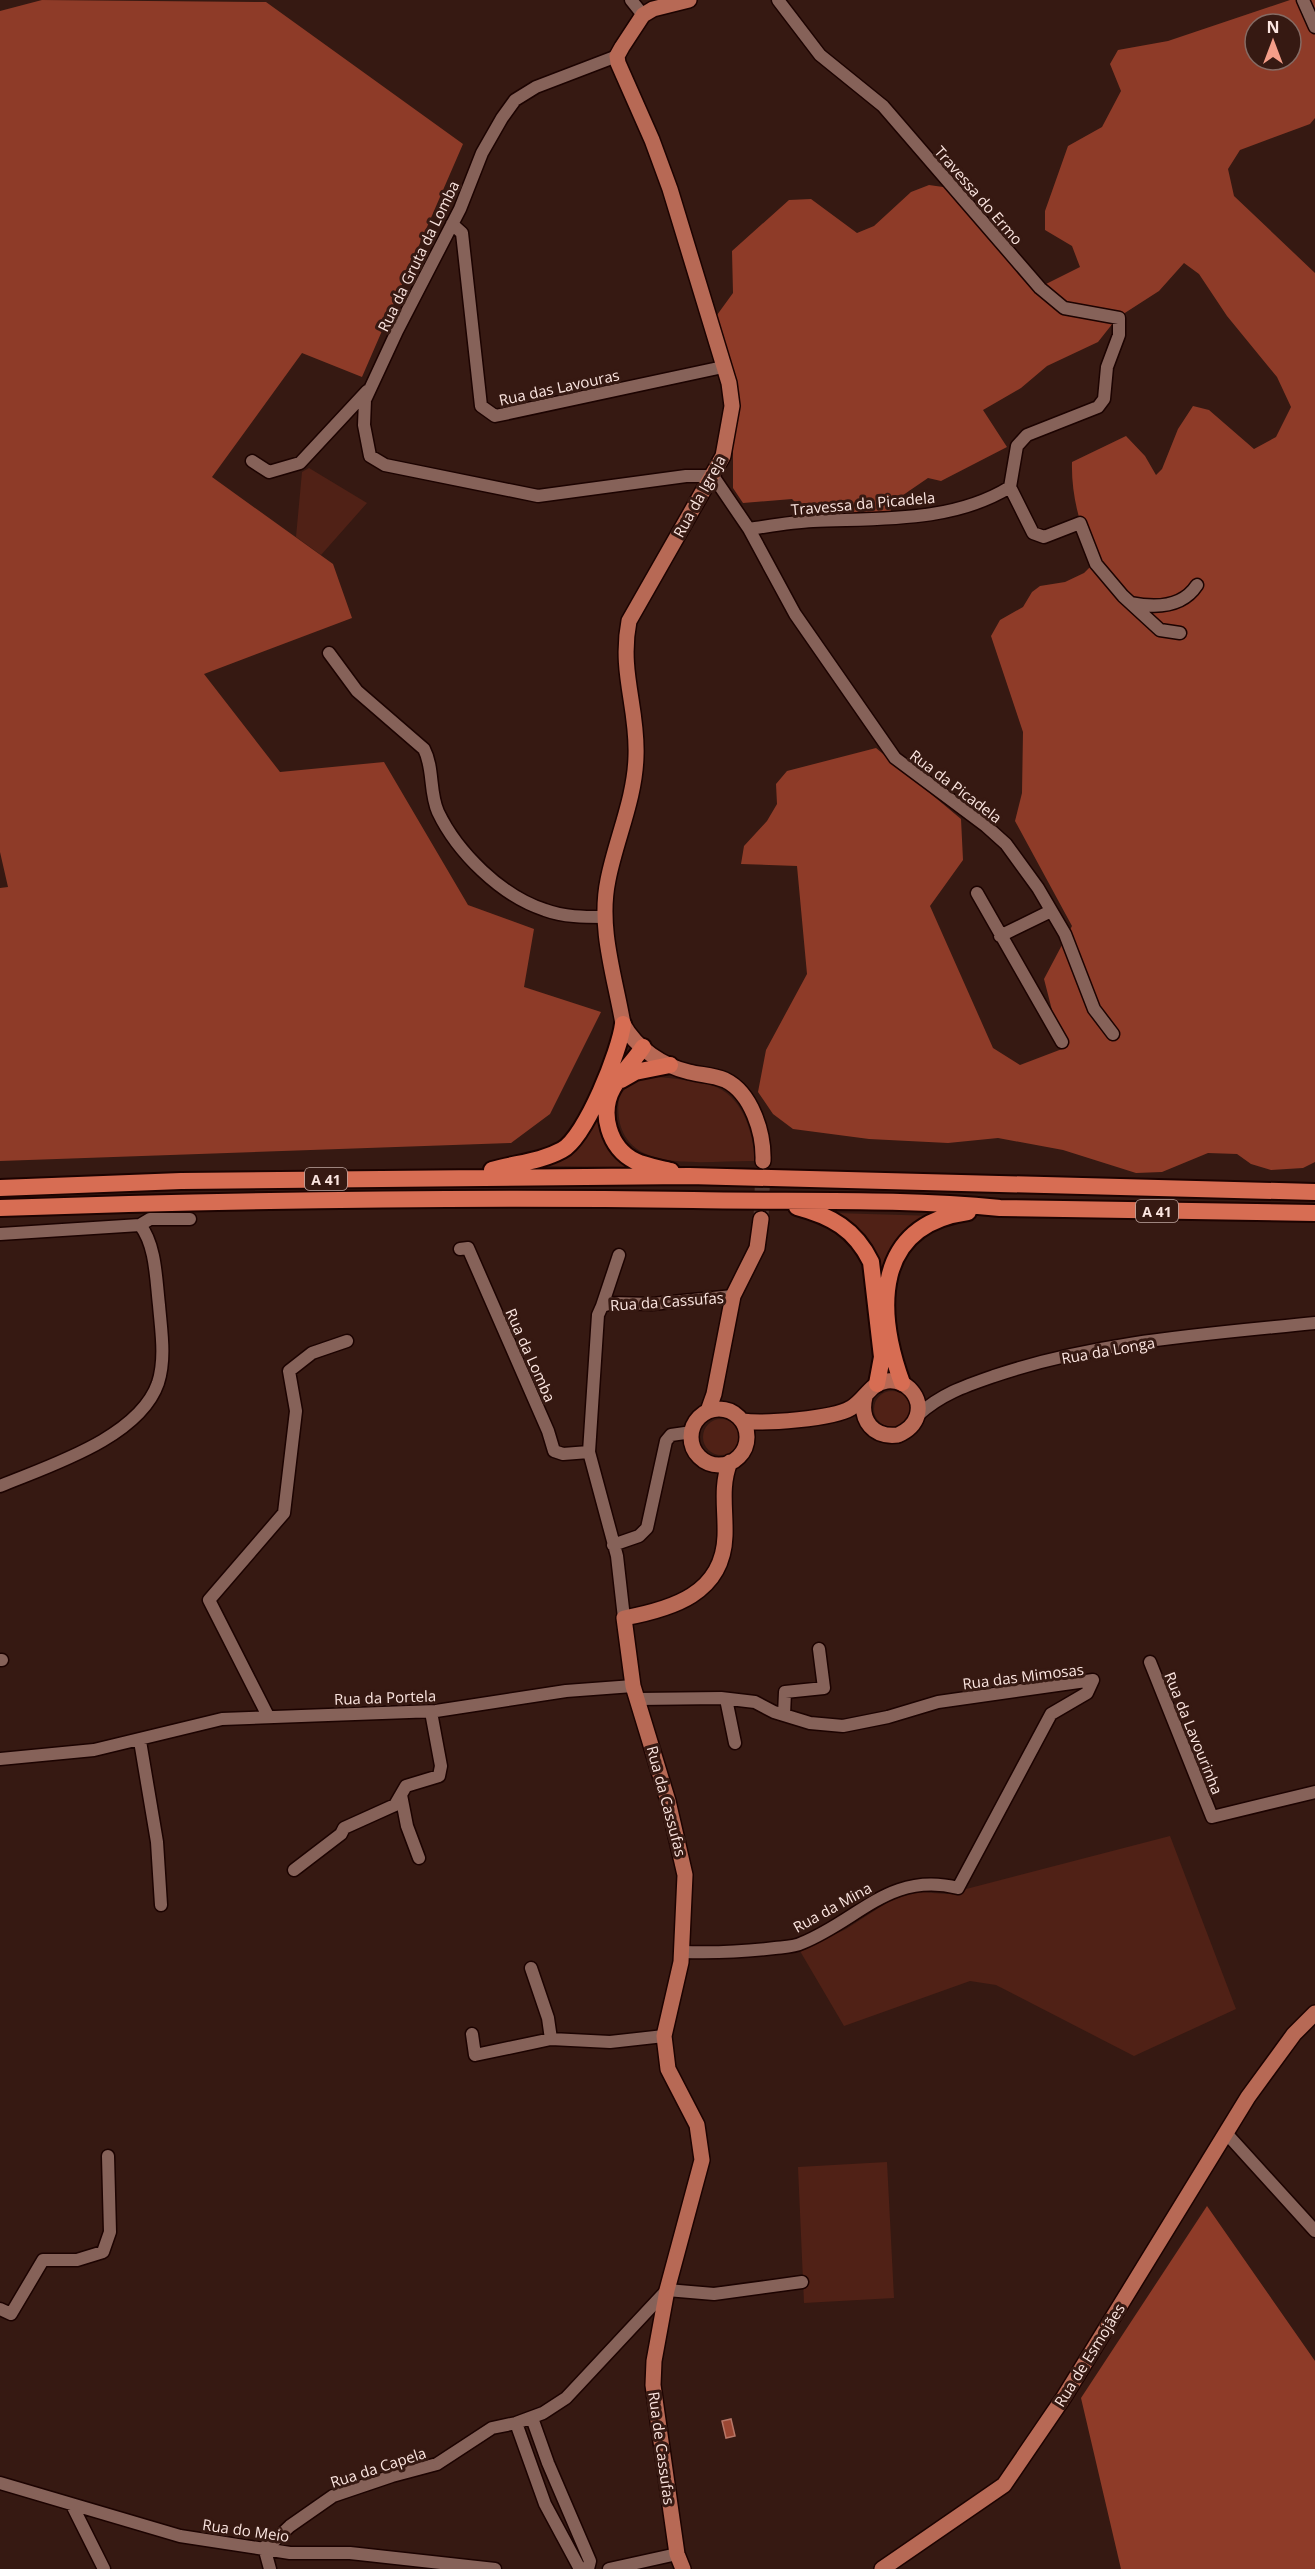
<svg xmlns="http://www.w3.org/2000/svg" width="1315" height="2569" viewBox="0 0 1315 2569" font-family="'Open Sans',sans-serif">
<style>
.green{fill:#502116}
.forest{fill:#8e3b28;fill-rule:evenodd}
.water{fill:#9b4733;stroke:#b87667;stroke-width:1.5}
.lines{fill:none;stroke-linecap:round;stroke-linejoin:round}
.major-tunnel{stroke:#543831;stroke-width:15;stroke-dasharray:15 8;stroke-linecap:butt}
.minor-casing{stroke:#1c0301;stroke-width:15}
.major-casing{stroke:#1c0301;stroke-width:18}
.highway-casing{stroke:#1c0301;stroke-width:20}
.minor{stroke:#866259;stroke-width:12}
.major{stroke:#b76955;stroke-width:15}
.highway{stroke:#d76d53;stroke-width:16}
.labels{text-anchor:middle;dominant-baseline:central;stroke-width:6;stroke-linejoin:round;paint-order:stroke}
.shield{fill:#361912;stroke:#c0a8a2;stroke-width:1.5}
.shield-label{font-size:14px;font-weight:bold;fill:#fbe5e0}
.street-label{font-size:15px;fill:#fbe5e0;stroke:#361912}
</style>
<rect width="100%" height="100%" fill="#361912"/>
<!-- green -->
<path class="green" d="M309,468L367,503L321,555L296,537L302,472Z
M651,1076C670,1079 692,1079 711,1085C743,1095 753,1132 755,1161C701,1160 609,1179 619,1096L633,1080Z
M602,1106L633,1167L548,1166C576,1152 592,1135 602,1106Z
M835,1213L935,1216L921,1223L882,1293Z
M874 1409a18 18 0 1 1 36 0a18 18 0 1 1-36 0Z
M703 1437a18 18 0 1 1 36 0a18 18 0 1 1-36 0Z
M1170,1836L1236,2009L1134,2056L996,1985L970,1981L844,2026L800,1951L846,1929L905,1891L947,1894Z
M887,2162L894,2298L804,2303L798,2167Z"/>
<!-- forest -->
<path class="forest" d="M42,0L266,2L463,144L362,377L302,353L212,477L333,564L352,618L204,674L280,772L384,762L468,905L534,929L524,987L601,1012L550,1114L511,1143L0,1161V888L8,887L0,852V11Z
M1290,0H1315V118L1310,124L1240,150L1228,169L1234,196L1315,273V1162L1303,1168L1271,1170L1251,1164L1237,1154L1208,1153L1162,1172L1136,1173L1063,1150L998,1138L948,1143L869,1139L793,1129L773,1114L758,1092L766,1050L807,974L797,866L741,864L744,846L767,821L777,804L776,784L787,771L876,748L961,819L963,860L930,906L993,1048L1020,1065L1062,1049L1044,979L1072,926L1015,821L1022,793L1023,732L991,636L1000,620L1023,607L1032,592L1040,586L1065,582L1084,573L1095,562C1081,530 1071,497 1072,462L1126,436L1145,456L1156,475L1162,469L1178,429L1193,406L1209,410L1254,449L1276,437L1291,407L1277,377L1227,316L1199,274L1184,263L1159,291L1117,318L1098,342L1047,366L1021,388L983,410L1007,447L941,481L928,478L890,504L891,512L835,515L806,513L792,499L743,503L733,488V441L739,395L724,354L717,315L733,293L732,251L789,200L811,199L857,233L874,226L911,192L929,185L957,189L1044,285L1080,267L1072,246L1045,230V211L1068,146L1102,127L1121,91L1110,64L1118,50L1168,41ZM1255,24H1291V60H1255Z
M1207,2206L1315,2361V2569H1121L1081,2398Z"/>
<!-- water -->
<path class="water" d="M731,2419L735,2436L726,2438L722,2421Z"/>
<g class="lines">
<!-- major-tunnel -->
<path class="major-tunnel" d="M761,1219L763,1168"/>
<defs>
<path id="minor" d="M631,0L643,15
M778,0L820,55L883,106L1040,288L1064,308L1119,318V335L1107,367L1104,399L1098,407L1027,435L1017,446L1010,487L1033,533L1044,537L1080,523L1096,564L1123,596L1160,630L1180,633
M1303,0L1315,27
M617,56L536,87L515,100L502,118L482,153L460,209L397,331L365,400L364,425L370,456L385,465L538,496L686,476H713L749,529L795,614L895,758L986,826L1006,844L1038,888L1065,934L1094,1009L1113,1034
M452,224L462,233L481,406L495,416L723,367
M252,461L269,472L300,463L367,391
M749,529C770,526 791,522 813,521C878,518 952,523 1010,487
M1131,603C1155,608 1182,608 1197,585
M329,653L357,691L424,749C434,768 429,792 438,812C457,852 501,896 545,910C564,917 584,917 604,917
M977,893L1062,1042
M1000,936L1051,911
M0,1234L140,1225L150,1219H190
M460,1249L468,1248L548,1431L554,1451L563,1454L589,1452
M602,1306L619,1255
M918,1415C941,1394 965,1386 994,1376C1097,1341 1208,1334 1315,1323
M0,1486C48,1466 139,1438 158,1383C166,1358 161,1330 159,1305C156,1280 156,1245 140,1225
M613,1545L639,1536L647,1528L666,1441L671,1435L692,1432
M624,1618L617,1556L589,1452L598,1315L602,1306L612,1303L652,1304L733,1296
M0,1660H2
M1150,1662L1212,1817L1315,1792
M638,1699L721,1698L755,1702L774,1712L810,1723L843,1726L888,1717L938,1702L1093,1680
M726,1699L735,1743
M784,1715L785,1692L824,1688L819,1649
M268,1716L209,1600L284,1513L296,1411L289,1371L312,1353L347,1341
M140,1741L157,1842L161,1905
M0,1759L94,1750L222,1719L436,1711L566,1691L633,1686
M401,1795L407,1826L419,1858
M294,1870L341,1834L344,1828L395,1805L406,1786L439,1776L441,1766L431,1712
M682,1952C714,1953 743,1952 775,1948C783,1947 794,1947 802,1943C859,1920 890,1871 958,1888L1051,1714L1087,1693L1093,1680
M531,1968L548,2018L551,2039
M472,2034L475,2055L551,2039L610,2042L664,2036
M1226,2133L1315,2231
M0,2309L11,2314L43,2260H77L103,2252L110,2232L108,2156
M532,2418L548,2463L590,2561L588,2569
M516,2423L545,2504L580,2569
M0,2483L180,2536L290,2553H350L495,2569
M72,2505L104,2569
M264,2547L270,2569
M270,2549L271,2544L290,2526L333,2496L392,2476L437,2464L492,2428L516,2423L543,2413L566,2398L667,2290L714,2294L802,2282
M609,2569L677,2554"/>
<path id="major" d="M689,0L653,9L643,15L622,47L617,56L618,63L652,140L670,189L729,383L732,406L723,456L629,621C619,672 638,708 636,756C635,799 616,839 608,880C598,928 615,977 623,1024C636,1048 663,1066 689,1072C701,1075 713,1075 725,1080C752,1093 764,1134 763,1161
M691 1437a28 28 0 1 1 56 0a28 28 0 1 1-56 0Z
M708,1411L714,1394L733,1296L757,1248L761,1219
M742,1421C764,1424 833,1419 851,1408C865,1400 870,1383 887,1381C906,1379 923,1397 917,1416C914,1426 907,1431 898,1435C874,1438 859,1421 865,1397
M683,2569L677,2554L653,2385L654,2361L667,2290L702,2160L697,2125L668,2069L664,2036L681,1962L685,1875L668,1801L633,1686L624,1618C672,1609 723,1594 725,1536C726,1510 720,1487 730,1462
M882,2569L1004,2485L1064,2397L1248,2097L1294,2034L1315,2013"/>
<path id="highway" d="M643,1047C634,1061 621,1073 613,1088C599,1113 609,1148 635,1161C645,1166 659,1168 671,1171
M621,1080L635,1072L670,1065
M492,1170C516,1163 540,1162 562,1150C586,1137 620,1050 623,1024
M0,1188L181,1181L689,1176L1315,1192
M797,1207C831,1216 855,1229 871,1262L882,1357L877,1384
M0,1208C231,1200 462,1197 693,1200C795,1202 898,1198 1000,1208L1315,1213
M902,1383C876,1311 873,1225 968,1212"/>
</defs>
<!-- minor casing -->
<use href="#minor" class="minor-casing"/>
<!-- major casing -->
<use href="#major" class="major-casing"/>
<!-- highway casing -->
<use href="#highway" class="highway-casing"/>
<!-- minor -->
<use href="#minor" class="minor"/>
<!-- major -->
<use href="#major" class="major"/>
<!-- highway -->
<use href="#highway" class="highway"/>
</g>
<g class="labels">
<!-- shield labels -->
<g class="shield">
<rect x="305" y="1168" width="42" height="22" rx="4.5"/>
<rect x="1136" y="1200" width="42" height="22" rx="4.5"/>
</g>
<g class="shield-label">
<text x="326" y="1179">A 41</text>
<text x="1157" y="1211">A 41</text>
</g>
<!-- street labels -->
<g class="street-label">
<text transform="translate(979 195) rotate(49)">Travessa do Ermo</text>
<text transform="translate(418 256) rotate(-64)">Rua da Gruta da Lomba</text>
<text transform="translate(559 387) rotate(-12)">Rua das Lavouras</text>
<text transform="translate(699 496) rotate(-61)">Rua da Igreja</text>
<text transform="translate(863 503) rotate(-5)">Travessa da Picadela</text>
<text transform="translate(956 786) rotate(37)">Rua da Picadela</text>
<text transform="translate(667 1301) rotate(-4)">Rua da Cassufas</text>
<text transform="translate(1108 1350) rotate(-10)">Rua da Longa</text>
<text transform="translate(531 1355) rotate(66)">Rua da Lomba</text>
<text transform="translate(1023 1676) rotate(-7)">Rua das Mimosas</text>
<text transform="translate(385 1697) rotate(-2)">Rua da Portela</text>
<text transform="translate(1194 1733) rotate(68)">Rua da Lavourinha</text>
<text transform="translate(667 1801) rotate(75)">Rua da Cassufas</text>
<text transform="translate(832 1907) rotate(-29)">Rua da Mina</text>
<text transform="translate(1089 2355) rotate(-58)">Rua de Esmojães</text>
<text transform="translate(662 2448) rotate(82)">Rua de Cassufas</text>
<text transform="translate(378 2467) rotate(-18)">Rua da Capela</text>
<text transform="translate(246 2530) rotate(8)">Rua do Meio</text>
</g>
</g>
<!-- north arrow -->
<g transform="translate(1273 42)"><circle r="28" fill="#361912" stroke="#856b64" stroke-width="1.5"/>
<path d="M0-4.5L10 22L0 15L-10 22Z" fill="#f49e89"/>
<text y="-9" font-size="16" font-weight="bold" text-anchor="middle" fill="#fbe5e0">N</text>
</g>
</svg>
